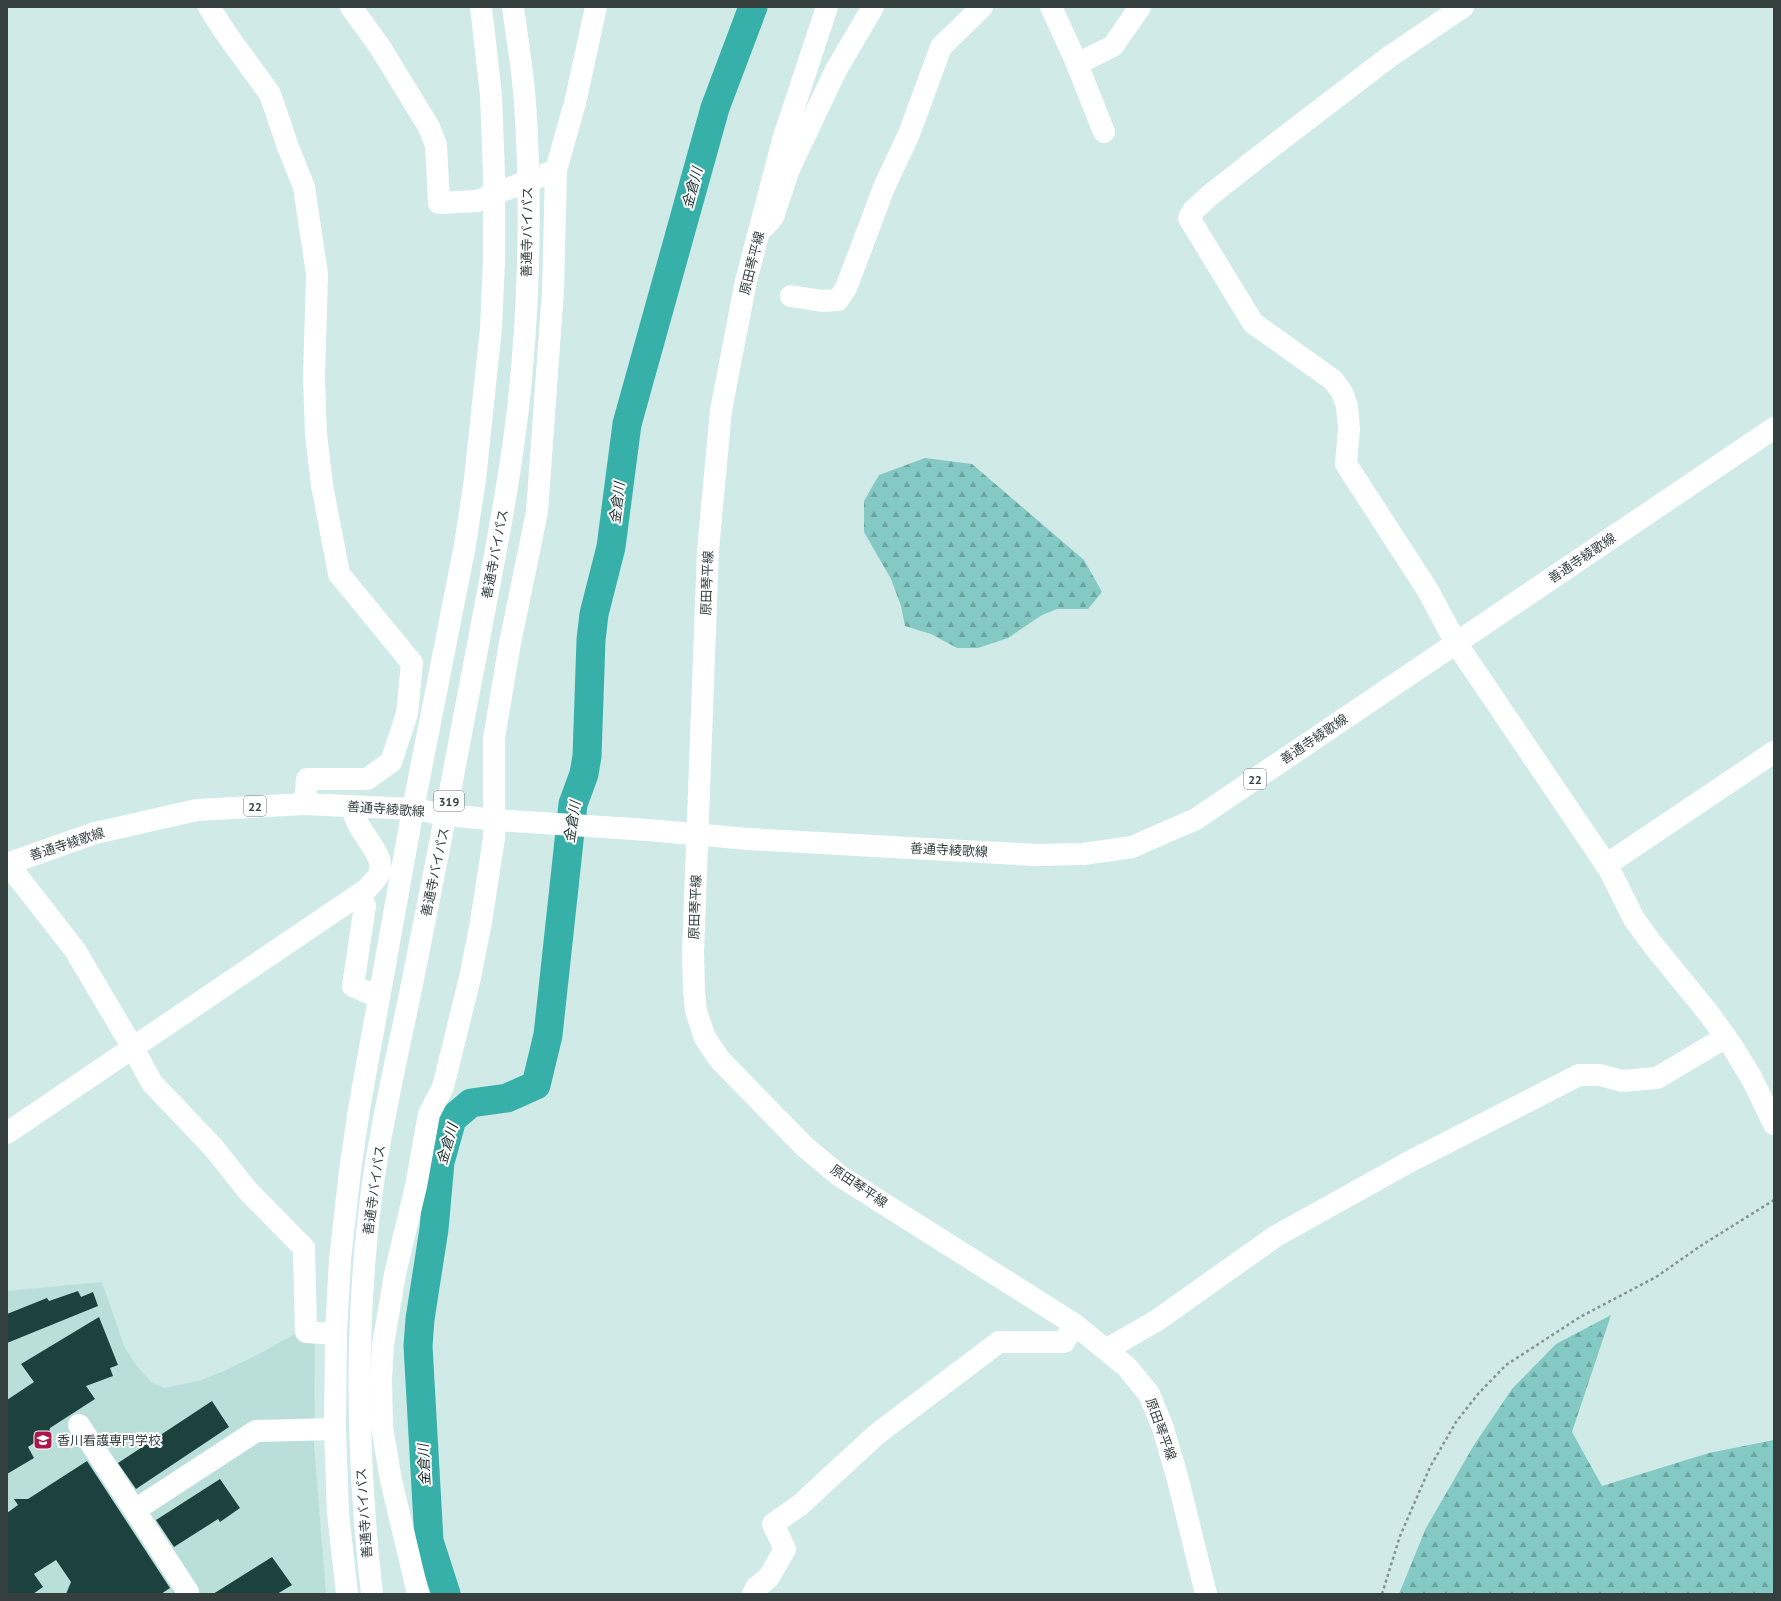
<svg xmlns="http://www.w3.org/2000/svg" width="1781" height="1601" viewBox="0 0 1781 1601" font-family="'PT Sans','Noto Sans JP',sans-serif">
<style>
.built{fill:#badfdb}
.forest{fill:url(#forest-firs)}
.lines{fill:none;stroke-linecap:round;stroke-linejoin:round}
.river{stroke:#38b0aa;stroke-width:29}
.building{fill:#1d413f}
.path{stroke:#829593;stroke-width:2.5;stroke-dasharray:3 3;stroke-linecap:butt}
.minor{stroke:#fff;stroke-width:22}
.major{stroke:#fff;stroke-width:22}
.highway{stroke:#fff;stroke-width:22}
.labels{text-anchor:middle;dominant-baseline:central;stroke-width:4;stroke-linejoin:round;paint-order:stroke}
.shield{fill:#fff;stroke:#717978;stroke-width:1}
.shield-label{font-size:12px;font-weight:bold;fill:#343f3e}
.street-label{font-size:13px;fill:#343f3e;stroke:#fff}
.poi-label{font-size:13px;fill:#343f3e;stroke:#fff;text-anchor:start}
.water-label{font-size:14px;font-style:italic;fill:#192e2c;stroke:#fff}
</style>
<defs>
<pattern id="forest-firs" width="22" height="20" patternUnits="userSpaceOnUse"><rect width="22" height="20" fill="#84c9c4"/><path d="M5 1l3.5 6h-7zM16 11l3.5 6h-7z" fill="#6da5a1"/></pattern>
</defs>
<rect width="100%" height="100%" fill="#cfeae7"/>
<!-- built -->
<path class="built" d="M102,1282L124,1346L136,1365L152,1383L165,1388L198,1381L222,1372L261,1353L302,1330L315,1339L314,1445L326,1594H7V1291Z"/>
<!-- forest -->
<path class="forest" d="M925,458L972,464L1084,560L1102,592L1088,609H1057L1042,615L1008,638L978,648H957L931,634L905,626L901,606L891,579L864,532V501L879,475Z
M1611,1315L1572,1432L1602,1486L1709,1453L1774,1440V1594H1399L1426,1528L1474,1445L1512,1389L1556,1344Z"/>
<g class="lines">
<!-- river -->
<path class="river" d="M446,1594L429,1541L418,1346L420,1319L434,1229L440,1162L452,1119L471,1103L507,1098L536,1085L548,1035L573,804L584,774L587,756L591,640L594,614L611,547L627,424L715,108L753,7"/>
</g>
<!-- building -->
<path class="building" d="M78,1291L81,1297L93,1292L98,1306L7,1343V1314L47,1298L49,1301Z
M99,1317L118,1365L110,1368L113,1376L86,1386L95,1399L50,1428L49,1433L28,1447L34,1458L7,1474V1400L34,1382L21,1364Z
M212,1401L229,1427L136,1489L118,1463Z
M87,1461L170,1588L161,1594H66L71,1582L56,1560L34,1574L43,1587L33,1594H7V1513L18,1505L14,1499H28Z
M220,1479L240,1508L220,1522L218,1519L174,1547L156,1520Z
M272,1557L292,1585L277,1594H213Z"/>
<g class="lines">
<!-- path -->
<path class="path" d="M1382,1594L1400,1536L1430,1467L1456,1422L1478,1394L1506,1365L1580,1317L1656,1277L1702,1245L1774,1200"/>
<!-- minor -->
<path class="minor" d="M209,7L225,32L270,94L288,147L304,187L317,274L314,378L316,434L322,485L339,574L412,663L407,714L391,762L367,779H307L305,804
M351,7L380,47L429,127L436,145L439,203L477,201L556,170
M1051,7L1075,59L1104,132
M1463,7L1389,57L1261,155L1209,196L1193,211L1189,218L1253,323L1333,380L1342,392L1347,406L1349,429L1346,464L1427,589L1456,643L1609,869L1634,919L1653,945L1710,1015L1732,1046L1751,1077L1774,1124
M1077,64L1113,46L1140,7
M764,227L773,217L789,169L836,70L873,7
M791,296L822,301L838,300L846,288L885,185L909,134L941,47L982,7
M7,863L75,950L133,1048L152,1083L213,1147L248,1191L304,1248L306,1332L336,1334
M1606,865L1774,752
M358,895L365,906L353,986L379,997
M7,1133L367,889C371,884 379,877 380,871C384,850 353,830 353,806
M1107,1349L1156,1321L1276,1236L1409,1162L1579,1075H1600L1622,1081L1657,1078L1726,1037
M79,1425L188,1592
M135,1510L256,1431L335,1429
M418,1594L391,1480L382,1427L381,1379L383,1345L395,1274L416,1186L429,1114L443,1087L470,978L481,922L494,838V738L510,643L537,512L553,290L556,170L575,103L596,7
M753,1594L756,1588L769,1577L785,1549L773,1524L800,1505L877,1434L999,1342H1064L1074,1324"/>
<!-- major -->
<path class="major" d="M827,7L783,140L746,281L721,410L708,550L693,952L694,990L696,1011L705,1038L720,1060L805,1147L840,1176L1074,1324L1127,1367L1149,1394L1163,1428L1178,1480L1206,1594
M7,864L95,833L197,810L305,804L413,809L447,815L496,820L648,830L748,839L1036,855L1083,854L1132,847L1196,819L1774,428"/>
<!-- highway -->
<path class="highway" d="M347,1594L338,1513L335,1429L336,1334L340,1259L350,1171L359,1109L413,809L465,545L475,479L491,328L494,261V174L491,95L481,7
M372,1594C356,1455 354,1315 374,1176C384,1110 400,1044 413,979C436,866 458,752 479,639C493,565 508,491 517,417C529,316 532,204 525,103C523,71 517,39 513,7"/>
</g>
<!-- icons -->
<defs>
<symbol id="university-square" viewBox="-11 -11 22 22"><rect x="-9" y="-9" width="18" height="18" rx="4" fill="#ab1747" stroke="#fff"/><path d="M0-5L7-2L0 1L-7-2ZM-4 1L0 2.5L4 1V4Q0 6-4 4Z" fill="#fff"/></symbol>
</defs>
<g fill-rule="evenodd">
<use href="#university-square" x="32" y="1429" width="22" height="22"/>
</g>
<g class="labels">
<!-- shield labels -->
<g class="shield">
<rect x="1244" y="769" width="22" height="20" rx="3"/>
<rect x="434" y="791" width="30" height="20" rx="3"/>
<rect x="244" y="796" width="22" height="20" rx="3"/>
</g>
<g class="shield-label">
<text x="1255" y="779">22</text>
<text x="449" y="801">319</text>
<text x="255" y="806">22</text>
</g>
<!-- street labels -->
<g class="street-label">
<text transform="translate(527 232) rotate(-89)">善通寺バイパス</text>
<text transform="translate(752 263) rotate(-76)">原田琴平線</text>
<text transform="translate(495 554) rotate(-79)">善通寺バイパス</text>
<text transform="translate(1582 558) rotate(-34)">善通寺綾歌線</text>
<text transform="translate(707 583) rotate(-88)">原田琴平線</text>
<text transform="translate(1314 739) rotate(-34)">善通寺綾歌線</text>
<text transform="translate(386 809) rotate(4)">善通寺綾歌線</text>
<text transform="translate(67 844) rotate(-18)">善通寺綾歌線</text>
<text transform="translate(949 850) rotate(3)">善通寺綾歌線</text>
<text transform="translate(435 872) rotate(-78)">善通寺バイパス</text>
<text transform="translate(695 907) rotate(-88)">原田琴平線</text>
<text transform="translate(859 1186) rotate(34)">原田琴平線</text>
<text transform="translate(374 1190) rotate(-82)">善通寺バイパス</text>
<text transform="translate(1161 1429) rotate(70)">原田琴平線</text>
<text transform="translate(364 1513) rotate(-94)">善通寺バイパス</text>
</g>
<!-- poi labels -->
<g class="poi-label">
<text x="57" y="1440">香川看護専門学校</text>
</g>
<!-- water labels -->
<g class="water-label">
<text transform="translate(692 188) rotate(-75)">金倉川</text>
<text transform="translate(617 503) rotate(-83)">金倉川</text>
<text transform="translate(572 822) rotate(-81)">金倉川</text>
<text transform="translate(447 1144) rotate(-74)">金倉川</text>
<text transform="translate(424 1465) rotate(-93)">金倉川</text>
</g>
</g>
<!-- border -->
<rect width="1781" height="1601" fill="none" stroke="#343f3e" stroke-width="16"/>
</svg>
